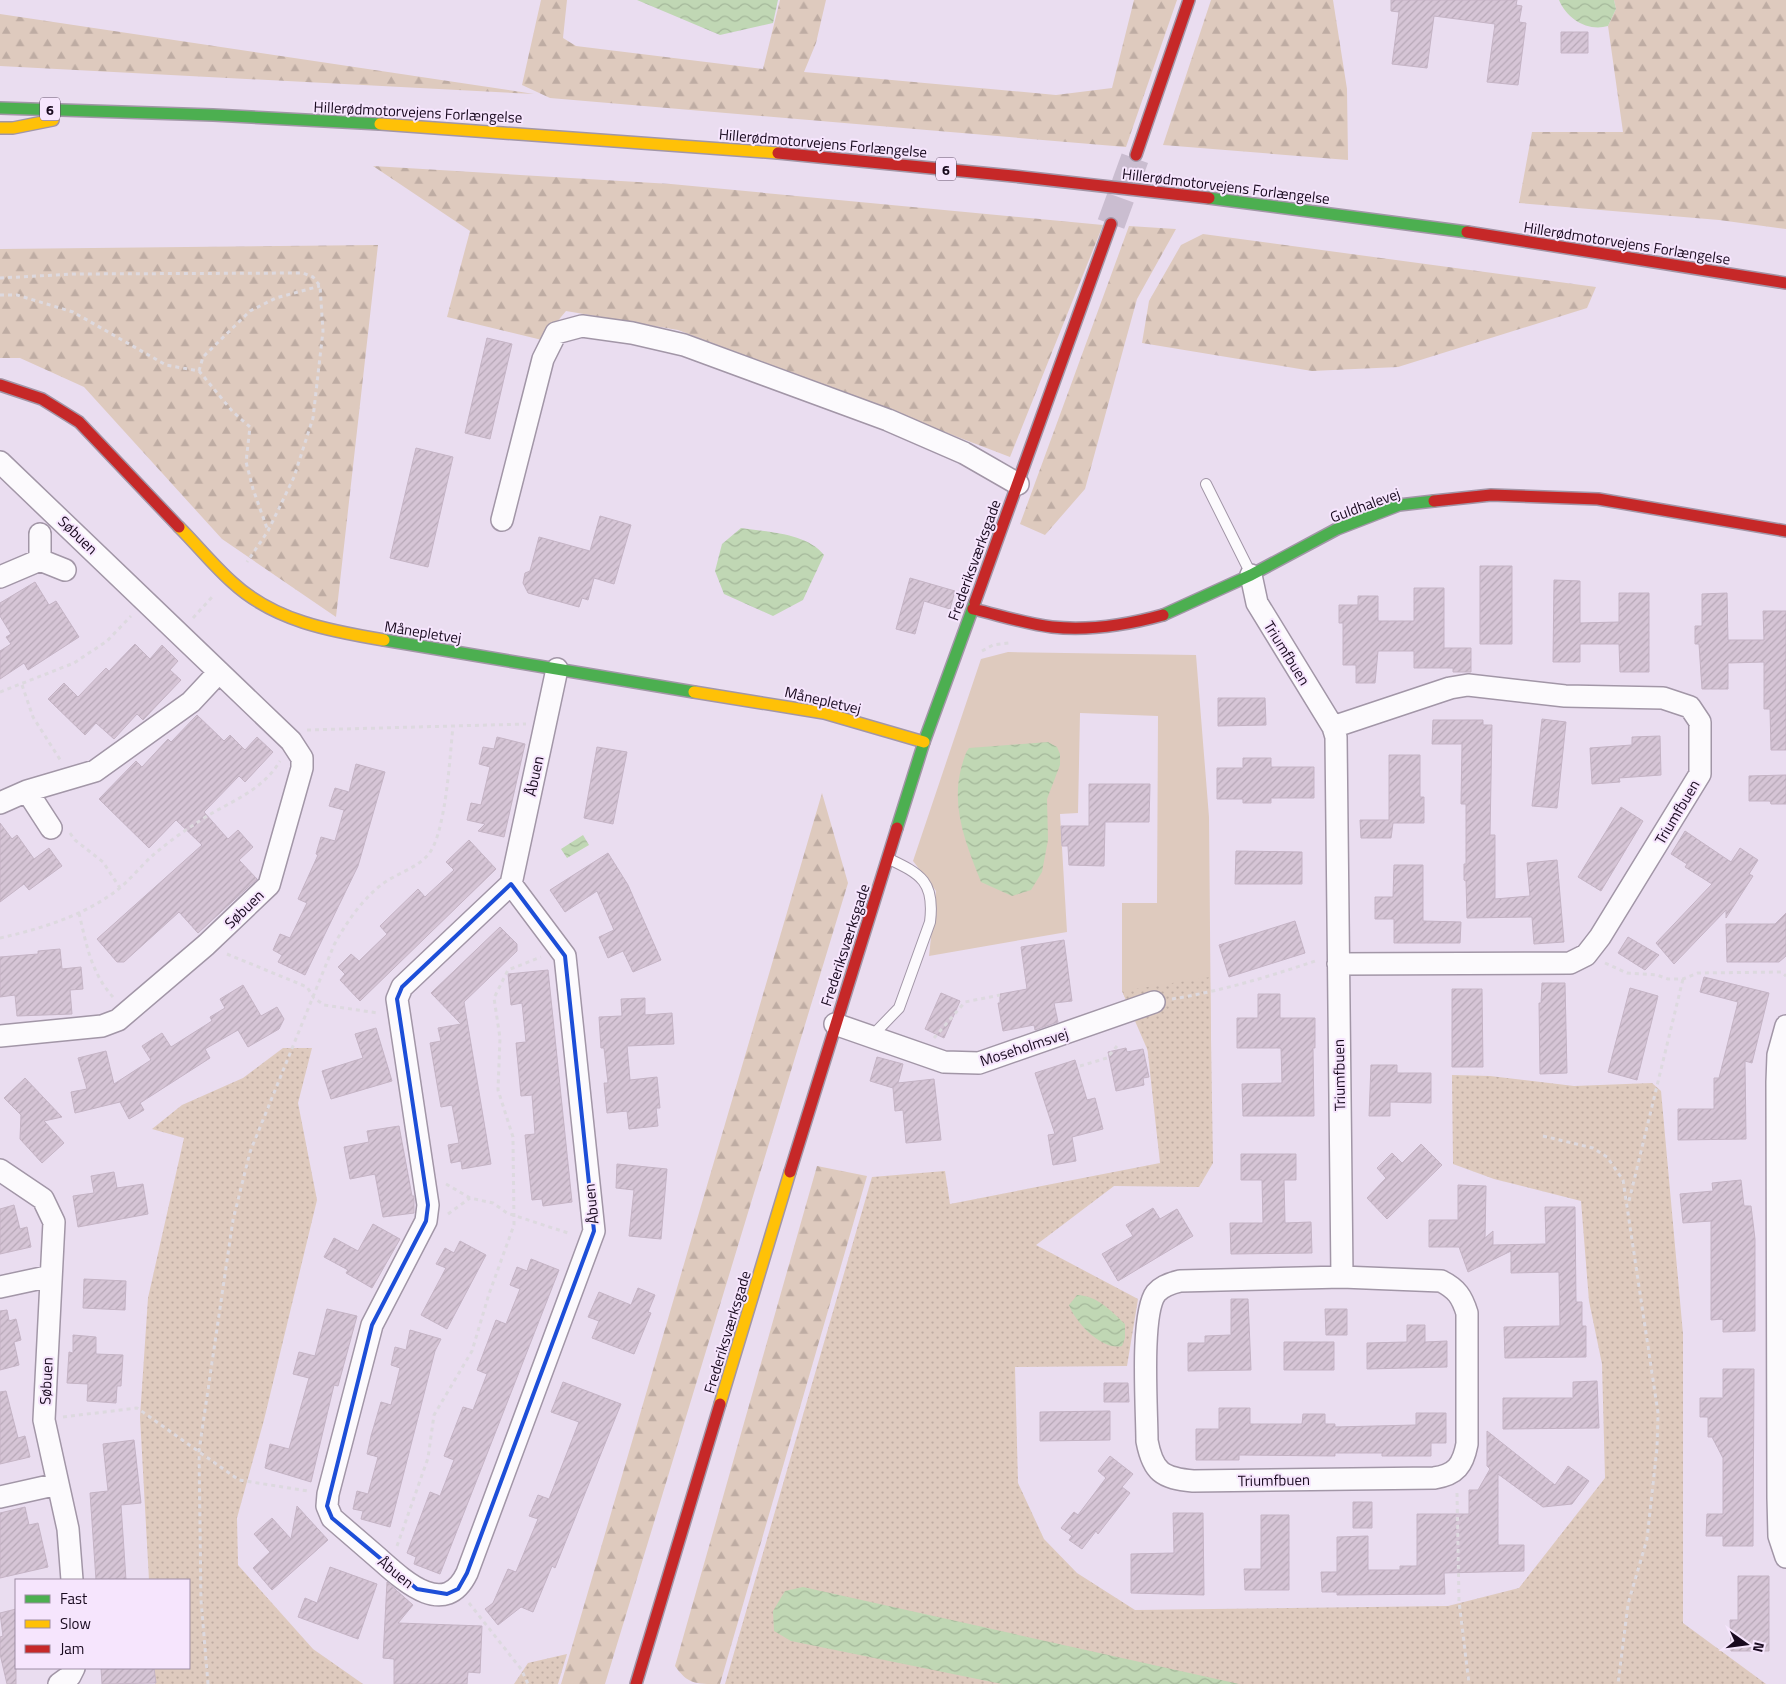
<svg xmlns="http://www.w3.org/2000/svg" width="1786" height="1684" viewBox="0 0 1786 1684" font-family="'Titillium Web',sans-serif">
<style>
.grass{fill:#decabe}
.forest{fill:url(#forest-firs)}
.park{fill:url(#park-dots)}
.water{fill:url(#water-waves)}
.building{fill:url(#building-hatch);stroke:#c5b4c5}
.lines{fill:none;stroke-linecap:round;stroke-linejoin:round}
.secondary-tunnel{stroke:#cabdd0;stroke-width:28;stroke-dasharray:28 14;stroke-linecap:butt}
.lane-casing{stroke:#a296a7;stroke-width:12}
.street-casing{stroke:#a296a7;stroke-width:24}
.fast-casing{stroke:#a296a7;stroke-width:14}
.slow-casing{stroke:#a296a7;stroke-width:14}
.jam-casing{stroke:#a296a7;stroke-width:14}
.path{stroke:#ddd9df;stroke-width:3;stroke-dasharray:4 4;stroke-linecap:butt}
.lane{stroke:#fcfafd;stroke-width:10}
.street{stroke:#fcfafd;stroke-width:21}
.fast{stroke:#4caf50;stroke-width:11}
.slow{stroke:#ffc107;stroke-width:11}
.jam{stroke:#c62828;stroke-width:11}
.marked{fill:none;stroke:#1d4ed8;stroke-width:4;stroke-linejoin:round}
.labels{text-anchor:middle;dominant-baseline:central;stroke-width:4;stroke-linejoin:round;paint-order:stroke}
.shield{fill:#f6e5fd;stroke:#5b4b61;stroke-width:1}
.shield-label{font-size:14px;font-weight:bold;fill:#18091e}
.street-label{font-size:15px;fill:#18091e;stroke:#f6e5fd}
</style>
<defs>
<pattern id="forest-firs" width="22" height="20" patternUnits="userSpaceOnUse" patternTransform="scale(1.25)"><rect width="22" height="20" fill="#decabe"/><path d="M5 1l3.5 6h-7zM16 11l3.5 6h-7z" fill="#beaca3"/></pattern>
<pattern id="park-dots" width="8" height="8" patternUnits="userSpaceOnUse" patternTransform="scale(1.25)"><rect width="8" height="8" fill="#decabe"/><path d="M2 2h.1M6 6h.1" fill="none" stroke="#beaca3" stroke-width="1.8" stroke-linecap="round"/></pattern>
<pattern id="water-waves" width="16" height="10" patternUnits="userSpaceOnUse" patternTransform="scale(1.25)"><rect width="16" height="10" fill="#c0d7b4"/><path d="M0 5q4-4 8 0t8 0" fill="none" stroke="#a4b79a"/></pattern>
<pattern id="building-hatch" width="6" height="6" patternUnits="userSpaceOnUse" patternTransform="scale(1.25)"><rect width="6" height="6" fill="#d6c5d6"/><path d="M-1 1l2-2M0 6l6-6M5 7l2-2" fill="none" stroke="#b7a8b7"/></pattern>
</defs>
<rect width="100%" height="100%" fill="#eaddf0"/>
<!-- grass -->
<path class="grass" d="M1008,652L1196,655L1209,817L1211,1040L1148,1051L1122,991V903H1157L1158,716L1080,713L1078,813L1060,814L1067,932L929,956L936,891L913,861L981,659Z"/>
<!-- forest -->
<path class="forest" d="M541,0H567L563,38L576,46L763,69L780,0H826L816,43L804,72L1056,95L1112,88L1134,0H1177L1126,147L550,98L522,85Z
M1211,0H1333L1347,89L1348,160L1163,145Z
M1614,0H1786V229L1719,220L1519,203L1532,132H1623L1608,26L1616,9Z
M0,14L515,91L534,94L0,66Z
M373,166L671,184L1103,225L1010,457L678,330L566,311L542,340L447,317L470,231Z
M1129,226L1176,229L1137,299L1085,489L1045,535L1020,524Z
M1203,234L1596,287L1587,308L1398,367L1312,371L1142,343L1149,301L1181,245Z
M378,245L336,617L222,539L84,387L20,358H0V249Z
M822,793L848,883L605,1684H561Z
M817,1166L867,1176L720,1684C694,1684 688,1684 675,1666Z"/>
<!-- park -->
<path class="park" d="M1210,977L1213,1163L1199,1187L1114,1186L1036,1245L1138,1299L1127,1366L1015,1367L1018,1483L1044,1539L1077,1573L1135,1610L1448,1606L1519,1588L1605,1478L1602,1364L1589,1301L1581,1201L1494,1179L1453,1164L1452,1075L1490,1076L1574,1086L1652,1083L1661,1091L1683,1334V1623L1766,1684H725L872,1177L945,1171L950,1204L1160,1163L1147,1045L1122,991Z
M283,1048H312L298,1103L317,1200L264,1420L237,1518L238,1565L313,1649L363,1684H155L154,1668H189V1580H149L140,1417L148,1298L184,1138L152,1129L182,1105L243,1078Z
M567,1654L558,1684H514L528,1663Z"/>
<!-- water -->
<path class="water" d="M637,0H778L773,23L720,35Z
M1559,0H1614L1616,9L1608,26C1588,32 1567,19 1559,0Z
M741,528C767,532 807,533 824,555L803,600L773,616L724,594L715,571L722,544Z
M1048,742L1057,747L1060,754V765L1047,799L1048,840L1042,872L1031,890L1012,896L981,882C966,844 950,806 962,765C964,759 965,753 969,748Z
M583,835L589,845L567,858L561,849Z
M1077,1295C1098,1296 1110,1310 1125,1324V1338L1122,1346C1102,1351 1075,1322 1069,1305Z
M803,1587L1239,1684H1002L791,1641L774,1631L773,1611L785,1591Z"/>
<!-- building -->
<path class="building" d="M1391,0H1517L1516,5L1522,6L1519,22L1526,23L1518,85L1487,82L1495,24L1434,16L1427,68L1392,64L1399,12L1391,11Z
M1561,32H1588V53H1561Z
M487,338L512,344L490,439L465,433Z
M416,448L453,457L428,567L390,558Z
M600,516L631,525L614,584L594,578L588,600L582,598L579,607L528,593L523,583L525,573L530,571L539,537L590,551Z
M1480,566H1512V644H1480Z
M910,578L955,591L950,609L924,601L915,634L896,629Z
M1554,580L1580,581V623L1619,622V593H1649V672H1620L1619,644H1580V662H1553Z
M35,582L49,605L56,601L79,637L28,670L24,663L0,679V651L11,644L6,637L11,634L0,616V603Z
M1414,588H1444V648H1471V672H1453V668H1414V651H1378L1375,683H1356V665H1343V623H1339V605H1358V596H1378V621H1414Z
M1727,593L1728,640H1764L1763,611H1786V750H1771L1770,709H1764V662L1728,663V689H1702L1699,644H1695V626H1702V594Z
M135,644L150,659L162,645L178,661L170,670L181,680L143,720L137,714L114,739L96,723L85,735L48,699L64,683L78,697L106,668L109,671Z
M1218,698H1265L1266,725L1218,726Z
M197,715L224,741L230,735L245,750L257,737L273,752L245,782L239,776L204,812L228,839L238,830L253,847L239,860L257,879L198,933L179,912L124,962H117L97,939L202,845L176,820L149,848L99,799L136,761L142,767L168,739L171,742Z
M1542,719L1566,722L1557,808L1532,806Z
M1433,720H1483V725H1492L1490,835H1495V899L1530,896L1527,863L1557,860L1564,942L1534,944L1532,917L1467,918L1466,881L1464,880V864H1466V804H1461L1462,744H1432Z
M1660,736L1661,775L1619,778L1620,782L1592,784L1590,748L1632,745V737Z
M497,737L525,744L504,837L478,831L485,824L467,820L471,803L481,805L490,767L479,764L483,747L494,749Z
M597,747L627,752L613,824L584,818Z
M1389,755H1420V797H1424V823H1393L1391,838H1361L1360,820H1389Z
M1243,758H1271V767H1314V798H1271V803H1243V799H1217V768H1243Z
M356,764L385,772L358,866L305,975L278,962L282,955L273,950L280,934L290,938L307,903L298,899L318,855L316,854L321,837L335,841L344,810L329,806L335,788L349,792Z
M1786,775V804H1771L1770,801H1749V776Z
M1089,784H1150L1149,822H1105L1104,866L1069,865L1068,846H1062L1061,826H1089Z
M1621,807L1643,821L1601,891L1578,877Z
M0,823L12,839L17,835L34,859L49,848L62,866L29,890L24,884L0,902Z
M1685,831L1731,862L1740,848L1758,860L1749,874L1753,876L1726,918V910L1674,964L1656,943L1712,884L1685,867L1687,864L1671,854Z
M469,840L496,869L360,1001L340,980L345,974L338,967L351,954L359,961L387,934L380,926L418,889L425,897L454,870L446,862Z
M1236,851L1302,852V884H1235Z
M608,853L628,885L661,960L633,972L623,951L608,958L599,937L614,930L597,891L565,912L550,890Z
M1394,865H1423V921L1461,922L1460,943H1394V919H1375V897H1393Z
M1786,913V956L1779,962H1727L1726,924H1775Z
M1295,921L1305,953L1229,977L1219,945Z
M500,927L517,944V951L464,1002L491,1164L462,1169L461,1161L451,1163L448,1145L459,1143L452,1105L441,1107L430,1043L441,1041L438,1028L461,1024L431,993Z
M1628,937L1659,955L1645,970L1618,953Z
M1064,940L1072,1001L1054,1003L1058,1022L1035,1030L1034,1025L1003,1031L998,1003H1000V994L1027,989L1021,947Z
M60,949L62,969L81,967L83,989L70,990L72,1014L17,1016L15,995L0,997V957L38,954V951Z
M548,970L572,1202L543,1206L542,1199L532,1200L525,1135L535,1134L532,1095L521,1096L516,1043L526,1042L522,1003L511,1005L508,974Z
M1704,977L1769,993L1752,1063L1745,1061L1746,1139L1678,1140V1109H1714V1078H1719L1738,1002L1700,992Z
M1542,983H1565L1567,1073L1540,1074L1539,1003H1541Z
M243,985L261,1016L277,1007L284,1019L279,1029L248,1047L238,1030L205,1049L210,1058L140,1103L144,1110L129,1119L120,1102L75,1113L71,1092L87,1089L78,1058L106,1051L114,1084L151,1060L142,1046L162,1033L171,1047L212,1021L210,1017L225,1008L220,999Z
M1630,988L1658,996L1637,1080L1608,1072Z
M1452,989H1482L1483,1067H1452Z
M941,993L960,1001L944,1038L925,1029Z
M1258,994H1280V1018H1315V1048H1313L1314,1116H1243L1242,1084L1282,1083L1281,1048H1237V1018H1258Z
M645,998V1015L672,1013L674,1044L627,1046L630,1080L657,1077L660,1108H656L658,1126L629,1129L627,1111L607,1113L604,1083H608L604,1048H601L599,1017L622,1016L621,999Z
M376,1028L392,1081L331,1099L322,1071L363,1058L355,1034Z
M1126,1048L1127,1052L1143,1049L1149,1077L1143,1078L1144,1085L1116,1091L1108,1052Z
M877,1057L903,1064L898,1083L934,1079L941,1140L906,1143L903,1110L895,1111L893,1088L870,1081Z
M1075,1060L1087,1100L1095,1098L1103,1129L1072,1137L1076,1161L1053,1165L1048,1135L1055,1134L1035,1073Z
M1371,1065H1397V1073H1431V1103L1390,1102V1116H1369Z
M25,1078L62,1117L44,1121L64,1143L42,1163L20,1139L21,1115L4,1098Z
M399,1126L412,1196H414V1213L383,1217L375,1174L350,1179L344,1147L369,1142L367,1131Z
M1421,1144L1442,1165L1387,1219L1367,1198L1386,1178L1377,1168L1392,1153L1402,1163Z
M1241,1154H1296V1180H1284L1285,1223L1311,1222L1312,1253L1231,1254L1230,1223H1263L1262,1180H1241Z
M617,1164L667,1169L661,1239L629,1236L634,1190L616,1188Z
M114,1172L117,1188L143,1184L148,1214L78,1227L73,1196L94,1193L91,1176Z
M1741,1180L1744,1206H1751L1755,1239V1331L1723,1332V1319L1711,1320V1221L1683,1223L1680,1194L1713,1191L1712,1183Z
M1458,1185L1486,1186L1485,1238L1493,1231V1245L1546,1244L1545,1207H1575L1576,1302H1582V1326H1586V1357L1505,1358L1504,1327L1560,1326L1559,1272L1511,1273V1251L1468,1272L1459,1247H1429V1220H1458Z
M14,1205L20,1229L27,1227L31,1247L0,1254V1209Z
M1153,1208L1160,1219L1177,1209L1193,1236L1118,1281L1102,1254L1133,1236L1126,1225Z
M373,1224L400,1239L372,1288L346,1273L348,1270L324,1257L334,1238L358,1251Z
M460,1241L486,1255L447,1329L421,1315L446,1268L436,1264L445,1248L454,1253Z
M531,1259L559,1270L440,1574L414,1564L416,1557L407,1553L430,1492L440,1496L454,1460L444,1456L463,1407L473,1410L487,1374L477,1370L496,1320L506,1324L520,1289L510,1285L517,1267L527,1271Z
M84,1279L126,1281L125,1310L83,1308Z
M638,1288L655,1295L648,1312L651,1313L634,1354L592,1338L599,1321L588,1317L599,1292L631,1305Z
M1231,1299H1248L1251,1370L1188,1371V1343H1205V1336L1231,1335Z
M327,1309L357,1316L338,1386L334,1385L311,1482L265,1468L270,1444L289,1449L309,1378L293,1374L299,1352L315,1356Z
M1325,1309H1347V1335H1326Z
M7,1310L9,1321L16,1319L21,1340L14,1342L19,1365L0,1370V1311Z
M1407,1325H1425V1342L1447,1341V1367L1367,1369V1343L1407,1342Z
M410,1330L441,1339L435,1351L390,1527L361,1519L363,1511L353,1509L357,1491L368,1494L378,1457L367,1454L371,1436L381,1402L391,1405L400,1368L391,1365L395,1347L406,1350Z
M73,1335L96,1337V1354L123,1355L121,1386H117L116,1403L87,1401L88,1384L67,1383L69,1352L73,1353Z
M1284,1342H1334V1370H1284Z
M1723,1369H1754L1753,1546H1723V1536H1706L1707,1514H1723V1458L1712,1437H1708V1417H1700V1398H1723Z
M1597,1381L1599,1428L1503,1429V1398H1573V1382Z
M563,1382L621,1404L555,1568L552,1566L533,1612L521,1607L498,1625L485,1609L493,1603L508,1569L516,1572L538,1519L529,1516L538,1495L549,1499L579,1422L551,1412Z
M1104,1383H1128L1129,1402H1104Z
M6,1391L18,1438L25,1436L30,1457L0,1464V1392Z
M1219,1408H1250V1424H1302L1303,1414H1325V1424H1335V1427L1416,1425V1413H1446V1443H1431V1456H1382V1453H1335V1456L1239,1455V1460H1196V1429H1219Z
M1110,1411V1440L1040,1441V1412Z
M1487,1431L1555,1485L1568,1466L1589,1481L1572,1504L1543,1507L1498,1474V1545H1524V1571L1444,1573L1445,1594L1337,1595V1592H1322L1321,1572H1337V1537L1368,1536V1570H1400V1566H1417V1514H1469V1490H1478L1490,1469L1487,1466Z
M134,1440L141,1503L121,1505L126,1580H96L90,1493L108,1491L103,1444Z
M1110,1456L1133,1474L1122,1487L1130,1493L1098,1534L1096,1531L1082,1549L1069,1540L1072,1536L1061,1528L1074,1512L1078,1515L1106,1478L1098,1471Z
M1353,1502H1372V1528H1353Z
M297,1506L328,1540L272,1590L253,1568L270,1552L254,1534L272,1518L291,1539Z
M25,1507L29,1525L38,1523L48,1567L0,1578V1513Z
M1173,1513H1203L1204,1595L1131,1593V1554L1174,1553Z
M1261,1515H1289V1590H1245L1244,1569H1261Z
M330,1567L377,1584L358,1639L298,1617L305,1598L317,1603Z
M1738,1576H1769V1651H1731L1730,1620H1738Z
M387,1582L413,1605L398,1623L482,1626L480,1673L468,1672L467,1684H394V1659L383,1658Z
M16,1609V1684H7L0,1654V1637L3,1636L0,1613Z
M101,1668H154L156,1683L102,1684Z"/>
<g class="lines">
<!-- secondary-tunnel -->
<path class="secondary-tunnel" d="M1111,224L1136,155"/>
<defs>
<path id="lane" d="M1206,484L1251,574
M871,1037L899,1008L930,922C935,882 921,874 889,859"/>
<path id="street" d="M0,462L291,741L302,758V768L269,885L206,945L118,1020L102,1026L0,1036
M502,520L543,359L556,333L582,326L632,333L684,345L888,420L964,453L1018,484
M40,534V560L65,570
M1251,575L1257,603L1333,727L1336,737L1342,1277
M0,577L40,560
M1333,727L1450,688L1468,685L1565,696L1663,698L1690,707L1700,722V774L1600,937L1586,955L1570,963L1338,964
M27,791L51,828
M0,803L27,791L95,771L191,702L219,672
M511,884L565,956L594,1231L467,1573C444,1621 401,1578 376,1556C362,1544 347,1531 332,1518L327,1506L328,1494L372,1325L426,1221L428,1205L397,999L402,987L511,884L557,669
M835,1024L944,1062L979,1063L1154,1002
M1786,1026L1778,1055L1777,1082L1778,1498L1779,1536L1786,1557
M0,1170L43,1199L54,1222L44,1420L68,1529L72,1580
M1342,1277L1441,1281C1457,1289 1462,1297 1467,1313V1444C1463,1465 1456,1475 1434,1478L1193,1481C1162,1478 1153,1472 1147,1441C1147,1410 1140,1314 1156,1293C1162,1286 1171,1283 1180,1281Z
M0,1287L51,1276
M0,1497L58,1484
M59,1684L70,1676L74,1668"/>
<path id="fast" d="M0,108L213,115L380,124
M1209,198L1467,232
M1163,615L1251,575L1337,529L1399,505L1434,501
M384,640L694,692
M897,828L924,742L975,602"/>
<path id="slow" d="M380,124L778,153
M0,128H13L53,120
M179,527C197,545 213,565 232,582C274,621 330,631 384,640
M694,692L824,713L924,742
M720,1404L790,1172"/>
<path id="jam" d="M778,153L1013,176L1209,198
M1136,155L1189,0
M1467,232L1786,283
M0,385L42,399L79,422L179,527
M1434,501L1491,495L1598,499L1786,531
M975,602L1111,224
M973,609C999,615 1026,624 1052,627C1090,631 1127,625 1163,615
M790,1172L897,828
M636,1684L720,1404"/>
</defs>
<!-- lane casing -->
<use href="#lane" class="lane-casing"/>
<!-- street casing -->
<use href="#street" class="street-casing"/>
<!-- fast casing -->
<use href="#fast" class="fast-casing"/>
<!-- slow casing -->
<use href="#slow" class="slow-casing"/>
<!-- jam casing -->
<use href="#jam" class="jam-casing"/>
<!-- path -->
<path class="path" d="M0,278L74,274L303,273L313,277L320,286L323,331L313,418L294,477L268,531L247,562
M0,295H17L73,312L166,365L199,371L233,412L250,427L246,462L253,489L268,531
M199,371L203,357L250,311L276,298L320,286
M193,618L212,597
M982,651L993,645L1009,643
M22,685L33,717L61,761
M0,692L74,663L107,641L131,616
M307,730L526,724
M70,833L75,840L103,862L120,888
M79,913C86,943 91,973 113,997
M0,938C40,929 83,916 116,891C129,881 140,867 152,856C166,844 182,832 198,822C227,802 261,793 280,761
M227,954L307,987L314,998L324,1005L378,1013
M1605,963L1627,973L1657,975L1668,979H1683L1698,973L1781,972L1786,976
M1172,999C1222,991 1271,976 1318,960
M934,1038L965,1002L1000,995
M1080,1066L1107,1058L1117,1046
M1543,1136L1593,1148L1607,1157L1623,1180L1658,1413L1657,1448L1647,1539L1628,1604L1618,1684
M446,1184L470,1198L493,1203L507,1213L571,1234
M1629,1201L1683,979
M448,1214L470,1198
M63,1417L137,1408L239,1480L308,1491
M1457,1493L1459,1601L1469,1684
M397,1546L428,1458L434,1415L472,1351L489,1294L514,1225L513,1137L498,1090L500,1038L494,998L508,970L541,957
M469,1603L521,1669L528,1684
M208,1684L201,1600L199,1451L233,1220L250,1152L334,945C346,923 361,901 381,885C395,874 415,869 427,856C446,837 450,754 453,726"/>
<!-- lane -->
<use href="#lane" class="lane"/>
<!-- street -->
<use href="#street" class="street"/>
<!-- fast -->
<use href="#fast" class="fast"/>
<!-- slow -->
<use href="#slow" class="slow"/>
<!-- jam -->
<use href="#jam" class="jam"/>
</g>
<!-- marked area -->
<path class="marked" d="M511,884L565,956L594,1231L467,1573L458,1589L447,1594L417,1589L332,1518L327,1506L372,1325L426,1221L428,1205L397,999L402,987Z"/>
<g class="labels">
<!-- shield labels -->
<g class="shield">
<rect x="40" y="97.5" width="20" height="23" rx="4"/>
<rect x="936" y="157.5" width="20" height="23" rx="4"/>
</g>
<g class="shield-label">
<text x="50" y="109">6</text>
<text x="946" y="169">6</text>
</g>
<!-- street labels -->
<g class="street-label">
<text transform="translate(418 112) rotate(3)">Hillerødmotorvejens Forlængelse</text>
<text transform="translate(823 143) rotate(5)">Hillerødmotorvejens Forlængelse</text>
<text transform="translate(1226 186) rotate(7)">Hillerødmotorvejens Forlængelse</text>
<text transform="translate(1627 243) rotate(9)">Hillerødmotorvejens Forlængelse</text>
<text transform="translate(1365 505) rotate(-20)">Guldhalevej</text>
<text transform="translate(78 535) rotate(44)">Søbuen</text>
<text transform="translate(974 560) rotate(-70)">Frederiksværksgade</text>
<text transform="translate(423 632) rotate(9)">Månepletvej</text>
<text transform="translate(1287 653) rotate(58)">Triumfbuen</text>
<text transform="translate(823 700) rotate(13)">Månepletvej</text>
<text transform="translate(534 776) rotate(-78)">Åbuen</text>
<text transform="translate(1677 812) rotate(-59)">Triumfbuen</text>
<text transform="translate(244 909) rotate(-44)">Søbuen</text>
<text transform="translate(845 945) rotate(-72)">Frederiksværksgade</text>
<text transform="translate(1024 1047) rotate(-18)">Moseholmsvej</text>
<text transform="translate(1339 1075) rotate(-91)">Triumfbuen</text>
<text transform="translate(591 1204) rotate(-96)">Åbuen</text>
<text transform="translate(727 1332) rotate(-73)">Frederiksværksgade</text>
<text transform="translate(46 1381) rotate(-87)">Søbuen</text>
<text transform="translate(1274 1480) rotate(-1)">Triumfbuen</text>
<text transform="translate(396 1572) rotate(39)">Åbuen</text>
</g>
</g>
<!-- legend -->
<rect x="15" y="1579" width="175" height="90" fill="#f6e5fd" stroke="#9d8da4"/>
<rect x="25" y="1595" width="25" height="8" fill="#4caf50" stroke="#9d8da4"/>
<text x="60" y="1604" font-size="15" fill="#18091e">Fast</text>
<rect x="25" y="1620" width="25" height="8" fill="#ffc107" stroke="#9d8da4"/>
<text x="60" y="1629" font-size="15" fill="#18091e">Slow</text>
<rect x="25" y="1645" width="25" height="8" fill="#c62828" stroke="#9d8da4"/>
<text x="60" y="1654" font-size="15" fill="#18091e">Jam</text>
<!-- north arrow -->
<g transform="translate(1746 1644) rotate(104)" stroke="#f6e5fd" stroke-width="4" paint-order="stroke">
<path d="M0-4L9 19L0 12L-9 19Z" fill="#18091e"/>
<text y="-8" font-size="14" font-weight="bold" text-anchor="middle" fill="#18091e">N</text>
</g>
</svg>
